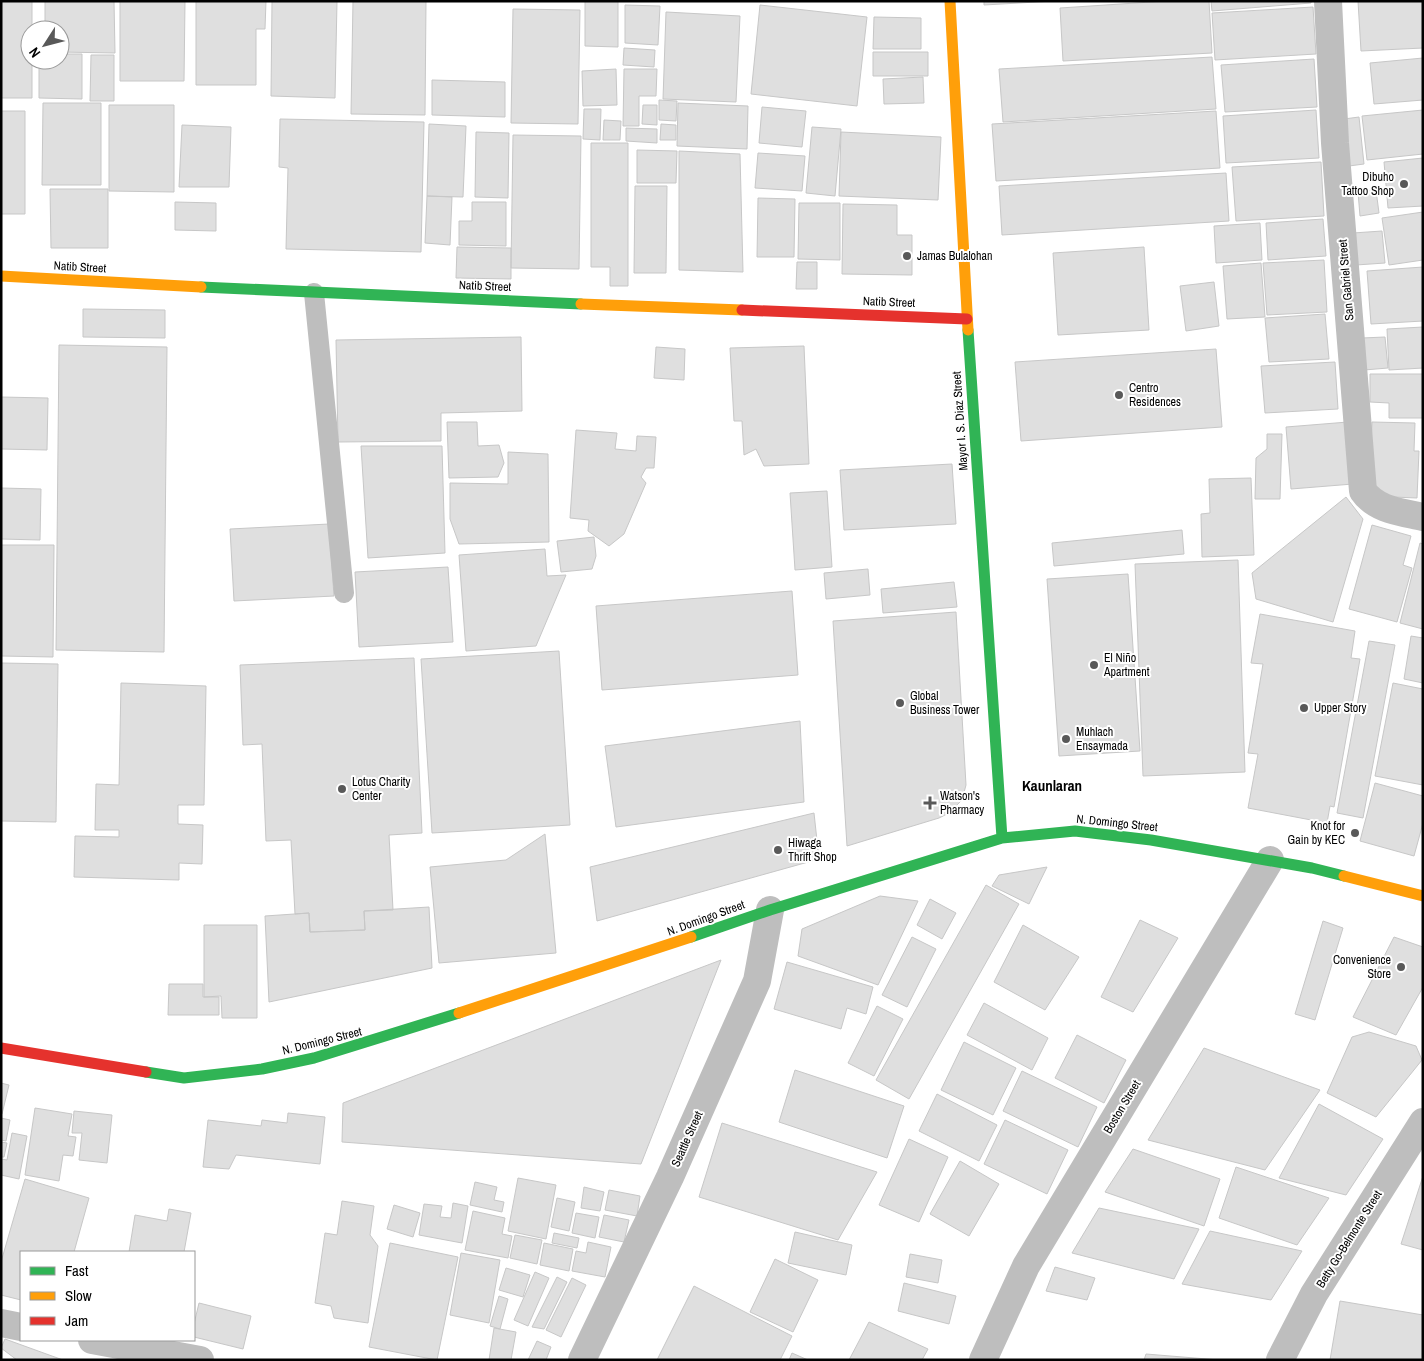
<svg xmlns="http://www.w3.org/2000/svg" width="1424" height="1361" viewBox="0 0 1424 1361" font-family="'Archivo Narrow',sans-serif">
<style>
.building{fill:#dfdfdf;stroke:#c7c7c7}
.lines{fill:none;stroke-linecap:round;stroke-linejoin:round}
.lane{stroke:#bebebe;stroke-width:20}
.street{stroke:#bebebe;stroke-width:28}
.fast{stroke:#30b455;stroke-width:11}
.slow{stroke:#ff9f0a;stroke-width:11}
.jam{stroke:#e5322d;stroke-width:11}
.poi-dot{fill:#595959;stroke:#fff;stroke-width:2}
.labels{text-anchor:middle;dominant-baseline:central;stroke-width:4;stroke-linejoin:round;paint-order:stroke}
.poi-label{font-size:12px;fill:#000;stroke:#fff;text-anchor:start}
.street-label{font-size:12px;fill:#000;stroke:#fff}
.quarter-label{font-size:15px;font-weight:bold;fill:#000;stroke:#fff}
</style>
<rect width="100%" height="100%" fill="#fff"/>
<!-- building -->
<path class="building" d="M1,1H32V98H1Z
M45,1H114L115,53L60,52V30H45Z
M120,1H185L184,81H120Z
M196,1H266L265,29H256V85H196Z
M272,1H337L335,98L271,96Z
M353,1H426L425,115L351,114Z
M585,1H618V47L585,46Z
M984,1H1054L984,5Z
M1166,1H1209L1212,53L1063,61L1060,8Z
M1211,1H1311V3L1212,11Z
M1358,1H1423V48L1361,51Z
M625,5L660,6L658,45L625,43Z
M760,5L867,17L857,106L751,94Z
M1313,7L1316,54L1215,60L1212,13Z
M513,9L580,10L578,124L511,123Z
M666,12L740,16L736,102L663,99Z
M874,17L921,18V49H873Z
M624,48L655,50L654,67L623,65Z
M873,52H928V76H873Z
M60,54H82V99L39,98V60H60Z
M91,55H114V101H90Z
M1212,57L1216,109L1003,122L999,69Z
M1423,58V100L1374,104L1370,63Z
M1314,59L1317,107L1225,112L1221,65Z
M616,69L617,105L583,106L582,71Z
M624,69H657L656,96H639V126H623Z
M923,77L924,103L884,104L883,79Z
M432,80L505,82V117L432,115Z
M659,100L677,101L676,121L659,120Z
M43,103H101V185H42Z
M678,103L748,106L747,149L677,146Z
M109,105H174V192L109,191Z
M643,105H657V125L642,124Z
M762,107L806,111L802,147L759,143Z
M584,109H601L600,140L583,139Z
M1316,110L1319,158L1226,163L1223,116Z
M1423,110V154L1367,160L1362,116Z
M1,111H25V214H1Z
M1216,111L1220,168L996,181L992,124Z
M1359,117L1364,164L1349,166L1344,119Z
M280,119L424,122L421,252L286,249L288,168L279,167Z
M604,120L621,121L620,140H603Z
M429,124L466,126L463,197L427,196Z
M661,124L676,125V140H660Z
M182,125L231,127L229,187H179Z
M812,127L841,129L835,196L806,193Z
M626,128L657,129V143L626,141Z
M476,132L509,133L508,198L475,197Z
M841,132L941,137L938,200L839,196Z
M513,135L581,136L579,269L511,268Z
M591,143H628V286H610V267H591Z
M637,150L677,151L676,183H637Z
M679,151L740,154L743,272L679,270Z
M758,153L805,156L802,191L755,188Z
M1423,158V206L1388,208L1384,162Z
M1321,162L1324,216L1236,221L1232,167Z
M1226,173L1229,221L1002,235L999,186Z
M635,186H667L666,273H634Z
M50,189H108V248H51Z
M1376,190L1379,213L1360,216L1358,192Z
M427,196L452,197L450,245L425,243Z
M758,198L795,199L794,257H757Z
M175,202L216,203V231L175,230Z
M472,202H506V246L459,245V221H472Z
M799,203H840V260L798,259Z
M843,204L897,205V235H912V275L842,274Z
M1423,212V260L1389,265L1382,218Z
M1323,219L1326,256L1268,260L1266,223Z
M1260,223L1262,260L1216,263L1214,226Z
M1382,231L1385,263L1356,265L1353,233Z
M457,247L511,248V279L456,278Z
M1144,247L1149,330L1058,335L1053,253Z
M1324,260L1327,312L1267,315L1263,263Z
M797,262H817V289H796Z
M1261,263L1265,317L1227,319L1223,266Z
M1423,267V321L1371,324L1367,271Z
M1214,282L1219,326L1186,331L1180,286Z
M83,309L165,310V338L83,337Z
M1325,314L1329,359L1269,362L1265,318Z
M1423,327V368L1389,370L1387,329Z
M521,337L522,411L441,413V441L338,442L336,340Z
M1385,337L1388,368L1364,370L1362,338Z
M59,345L167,347L164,652L56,650Z
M804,346L809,464L764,466L756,449L744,455L742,421H734L730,348Z
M656,347L685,349L684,380L654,378Z
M1216,349L1222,427L1021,441L1015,362Z
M1335,362L1338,409L1265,413L1261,366Z
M1370,374H1423V418H1389V403L1370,402Z
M1,397L48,398L47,450L1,449Z
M447,422H477L478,446L499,445L504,463L498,477L449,478Z
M1348,422L1353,484L1291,489L1286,427Z
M1372,422L1415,423L1414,451H1419L1417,498L1369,496Z
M576,430L617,433L615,449L636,451L637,436L656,437L654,468H646L641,477L646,483L624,534L609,546L588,531L589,520L570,518Z
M1267,434H1282L1280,499H1255L1256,458L1267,449Z
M361,446H442L445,553L368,558Z
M508,452L548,454L549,542L459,544L450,519V483L508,484Z
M952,464L956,524L844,530L840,470Z
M1251,478L1254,555L1202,557L1201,514L1210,513L1209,479Z
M1,488L41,489L40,540L1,539Z
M827,491L832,567L795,570L790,493Z
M1346,497L1363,519L1333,622L1256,599L1252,573Z
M329,524L334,596L234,601L230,529Z
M1372,525L1411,536L1403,565L1412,568L1397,622L1349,609Z
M1182,530L1184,554L1054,566L1052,543Z
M594,537L596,556L592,569L561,572L557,541Z
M1420,543L1423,544V629L1400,623Z
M1,545H54L53,657L1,656Z
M545,549L547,576L566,575L536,646L466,651L459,555Z
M1238,560L1245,772L1143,776L1135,564Z
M448,567L453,642L359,647L355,572Z
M868,569L870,595L826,599L824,573Z
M1128,574L1140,751L1059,756L1047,579Z
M954,582L957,607L883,613L881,589Z
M792,591L798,675L602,690L596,606Z
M956,612L966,785L962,800L949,813L939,818L847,846L833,621Z
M1260,614L1355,631L1351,658L1360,659L1334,807L1330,806L1327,823L1248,808L1258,754L1248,753L1263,664L1251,663Z
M1411,636L1423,638V683L1404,679Z
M1369,641L1395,645L1363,818L1337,813Z
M559,651L570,825L432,833L421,659Z
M414,658L422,833L389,835L393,910L364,911L365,930L310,932L309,913L295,914L291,840L266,841L262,744L243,745L240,665Z
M1,663L58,664L56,822L1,821Z
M121,683L206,686L204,805H178V824L203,825L202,864L179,863V880L74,877L75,836L119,837V830H95L96,784L119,785Z
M1393,683L1423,689V785L1375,776Z
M800,721L804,802L616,827L605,746Z
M1375,783L1423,796V823L1414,856L1360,841Z
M814,813L819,859L597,921L590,867Z
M545,834L556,953L439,963L430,867L506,860Z
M1047,867L1029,904L992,886L999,875Z
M986,885L1019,904L909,1099L876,1080Z
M880,896L918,901L878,985L798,956L802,929Z
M930,899L956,913L942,939L917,925Z
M429,907L432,968L269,1002L265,916L309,913L310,932L365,930L364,911Z
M1140,920L1178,938L1133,1012L1101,997Z
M1323,921L1343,928L1315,1020L1295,1014Z
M204,925H257V1018H222L221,996L204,997Z
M1023,925L1079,957L1045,1010L994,982Z
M912,937L936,949L907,1007L882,995Z
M1394,937L1423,947V987L1396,1035L1353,1017Z
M721,960L641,1164L342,1142L343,1103Z
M787,962L873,987L866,1014L847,1008L841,1029L774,1009Z
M169,984H203V997H219V1015H168Z
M984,1003L1048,1038L1032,1070L967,1035Z
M877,1006L903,1019L874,1076L848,1063Z
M1369,1032L1416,1046L1422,1060L1376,1117L1327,1093L1352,1037Z
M1077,1035L1126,1060L1104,1103L1055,1078Z
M964,1042L1016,1068L993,1115L941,1090Z
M1204,1048L1320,1090L1265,1170L1148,1140Z
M795,1070L904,1106L887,1158L779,1122Z
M1022,1071L1097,1107L1078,1147L1003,1111Z
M1,1083L9,1085L2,1114H1Z
M937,1094L997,1125L979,1161L919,1131Z
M1319,1104L1383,1139L1346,1195L1279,1178Z
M35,1108L72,1114L68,1136L76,1137L73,1156L63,1155L59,1181L25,1175Z
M74,1111L112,1115L107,1163L79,1160L82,1133H72Z
M288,1113L325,1117L320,1164L236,1155L229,1169L203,1167L208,1120L261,1126L262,1120L287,1123Z
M1,1118L10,1120L6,1141L1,1140Z
M1005,1120L1068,1150L1047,1194L984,1164Z
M722,1123L877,1172L838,1240L699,1197Z
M12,1133L27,1136L19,1179L1,1175V1159L7,1160Z
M909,1139L948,1157L919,1222L879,1205Z
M1,1142L7,1143L4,1157H1Z
M1133,1149L1220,1179L1204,1226L1105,1192Z
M960,1161L999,1184L969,1236L930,1214Z
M1236,1167L1329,1198L1297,1245L1219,1218Z
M1423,1176V1250L1401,1244Z
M518,1178L556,1185L546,1239L508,1231Z
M25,1179L89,1198L74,1252H21V1300L1,1295V1262Z
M475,1182L497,1187L494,1200L504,1202L502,1212L470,1205Z
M584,1187L604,1192L600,1211L581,1208Z
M609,1190L640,1196L637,1216L605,1210Z
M557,1198L575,1202L569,1231L551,1227Z
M342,1201L374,1206L370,1235L378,1246L368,1323L334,1318L331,1306L315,1303L325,1233L337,1235Z
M453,1203L468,1206L462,1243L419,1235L424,1204L442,1206L440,1217L451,1218Z
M394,1205L420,1213L413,1237L387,1229Z
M1099,1208L1199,1229L1174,1279L1072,1253Z
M169,1209L191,1213L184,1252H129L135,1215L167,1221Z
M473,1211L505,1218L502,1234L512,1236L508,1258L465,1250Z
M576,1213L599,1217L595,1238L572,1233Z
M604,1215L629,1220L624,1242L599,1237Z
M1210,1231L1302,1251L1271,1300L1182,1284Z
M795,1232L852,1245L846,1275L788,1263Z
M554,1233L579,1238L577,1248L552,1243Z
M515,1235L542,1240L537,1264L510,1258Z
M588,1242L611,1247L605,1277L572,1271L576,1251L586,1253Z
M390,1243L458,1257L437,1360L369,1347Z
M544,1243L573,1249L569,1271L540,1265Z
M461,1253L500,1260L489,1323L450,1315Z
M910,1254L942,1260L938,1283L906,1277Z
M775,1259L818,1280L793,1332L750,1312Z
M1055,1267L1095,1278L1087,1300L1046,1291Z
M506,1268L530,1275L523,1297L499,1290Z
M535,1272L549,1278L528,1326L514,1320Z
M557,1277L567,1282L544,1329L532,1327Z
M572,1278L586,1285L561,1337L546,1330Z
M904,1283L956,1296L949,1324L898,1311Z
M694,1286L792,1336L780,1360H657Z
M499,1296L508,1299L500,1329L490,1326Z
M1340,1301L1423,1315V1360H1330Z
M199,1303L251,1316L243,1349L194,1337V1324Z
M869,1322L928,1349L922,1360H849Z
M494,1328L516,1332L511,1360H489Z
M5,1339L63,1360H17L1,1348Z
M537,1341L551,1347L546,1360H528Z
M792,1353L808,1360H789Z
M1146,1354L1219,1360H1144Z"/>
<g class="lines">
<!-- lane -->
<path class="lane" d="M314,293L344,593"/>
<!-- street -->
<path class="street" d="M1328,1L1335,143L1363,491C1376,510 1401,512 1423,517
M1,1323L21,1327
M92,1340L200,1360
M582,1360L670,1177L757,981L770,910
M983,1360L1026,1266L1270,860
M1280,1360L1314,1294L1423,1122"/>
<!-- fast -->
<path class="fast" d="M201,287L581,304
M968,330L1002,838
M691,937L770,910L1002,838L1075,831L1151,840L1312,868L1344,876
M146,1072L184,1078L262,1069L314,1058L459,1013"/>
<!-- slow -->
<path class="slow" d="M950,1L968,330
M1,276L201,287
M581,304L742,310
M1344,876L1423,896
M459,1013L691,937"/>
<!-- jam -->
<path class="jam" d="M742,310L967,319
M1,1048L146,1072"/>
</g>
<!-- markers -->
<g class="poi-dot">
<circle cx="1404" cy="184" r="5"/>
<circle cx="907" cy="256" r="5"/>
<circle cx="1119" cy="395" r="5"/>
<circle cx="1094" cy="665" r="5"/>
<circle cx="900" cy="703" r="5"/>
<circle cx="1304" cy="708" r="5"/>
<circle cx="1066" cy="739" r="5"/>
<circle cx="342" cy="789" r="5"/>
<path d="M927.5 795.5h5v5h5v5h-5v5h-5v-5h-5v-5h5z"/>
<circle cx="1355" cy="833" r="5"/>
<circle cx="778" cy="850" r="5"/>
<circle cx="1401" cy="967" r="5"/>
</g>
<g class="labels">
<!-- poi labels -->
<g class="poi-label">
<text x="1394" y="177" text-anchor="end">Dibuho<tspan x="1394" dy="14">Tattoo Shop</tspan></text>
<text x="917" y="256">Jamas Bulalohan</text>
<text x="1129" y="388">Centro<tspan x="1129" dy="14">Residences</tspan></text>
<text x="1104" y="658">El Niño<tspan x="1104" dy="14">Apartment</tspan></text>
<text x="910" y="696">Global<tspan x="910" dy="14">Business Tower</tspan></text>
<text x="1314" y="708">Upper Story</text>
<text x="1076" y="732">Muhlach<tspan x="1076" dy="14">Ensaymada</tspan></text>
<text x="352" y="782">Lotus Charity<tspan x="352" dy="14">Center</tspan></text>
<text x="940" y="796">Watson's<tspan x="940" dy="14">Pharmacy</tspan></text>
<text x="1345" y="826" text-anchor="end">Knot for<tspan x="1345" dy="14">Gain by KEC</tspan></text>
<text x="788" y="843">Hiwaga<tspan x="788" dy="14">Thrift Shop</tspan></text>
<text x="1391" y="960" text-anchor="end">Convenience<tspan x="1391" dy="14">Store</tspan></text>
</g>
<!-- street labels -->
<g class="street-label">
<text transform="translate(80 267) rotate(3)">Natib Street</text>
<text transform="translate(1346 280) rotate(-95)">San Gabriel Street</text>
<text transform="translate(485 286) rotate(2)">Natib Street</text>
<text transform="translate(889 302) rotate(2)">Natib Street</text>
<text transform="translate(960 421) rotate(-94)">Mayor I. S. Diaz Street</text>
<text transform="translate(1117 823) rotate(6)">N. Domingo Street</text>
<text transform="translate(706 918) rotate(-20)">N. Domingo Street</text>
<text transform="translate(322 1041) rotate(-14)">N. Domingo Street</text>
<text transform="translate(1122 1107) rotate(-59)">Boston Street</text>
<text transform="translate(687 1139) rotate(-66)">Seattle Street</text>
<text transform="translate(1349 1239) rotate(-58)">Betty Go-Belmonte Street</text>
</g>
<!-- quarter labels -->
<g class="quarter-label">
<text x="1052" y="785">Kaunlaran</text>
</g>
</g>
<!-- border -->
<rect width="1424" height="1361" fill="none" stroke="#000000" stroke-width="5"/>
<!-- legend -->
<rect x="20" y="1251" width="175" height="90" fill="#ffffff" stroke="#999999"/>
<rect x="30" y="1267" width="25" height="8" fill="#30b455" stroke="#999999"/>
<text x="65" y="1276" font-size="15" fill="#000000">Fast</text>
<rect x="30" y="1292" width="25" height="8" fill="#ff9f0a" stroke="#999999"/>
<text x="65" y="1301" font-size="15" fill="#000000">Slow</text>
<rect x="30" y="1317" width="25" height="8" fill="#e5322d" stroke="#999999"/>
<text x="65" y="1326" font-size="15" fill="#000000">Jam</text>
<!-- north arrow -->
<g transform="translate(45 45) rotate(234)"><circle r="24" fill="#ffffff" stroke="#999999"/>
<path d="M0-4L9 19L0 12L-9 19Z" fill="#595959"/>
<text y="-8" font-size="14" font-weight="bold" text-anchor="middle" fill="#000000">N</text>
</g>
</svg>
